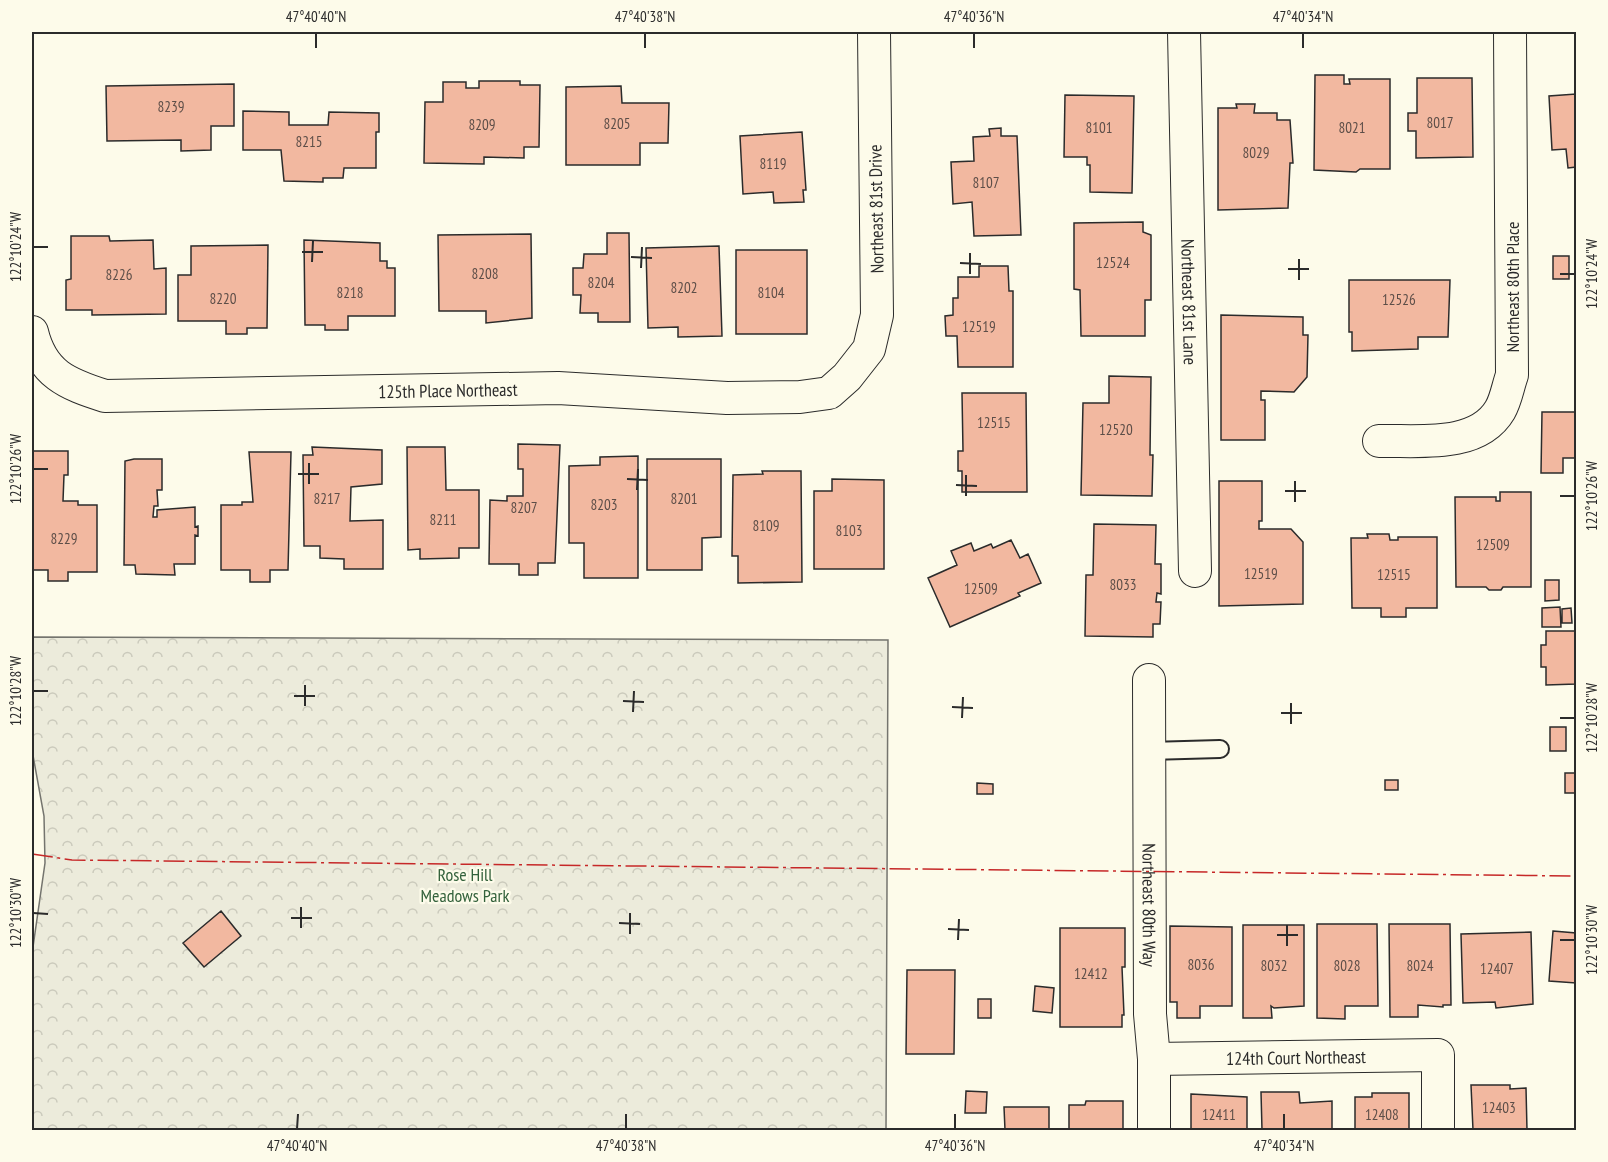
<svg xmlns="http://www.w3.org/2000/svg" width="1608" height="1162" viewBox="0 0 1608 1162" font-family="'PT Sans Narrow',sans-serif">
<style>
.park{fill:url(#park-crowns);stroke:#74746e;stroke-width:1.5}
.building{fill:#f2b8a0;stroke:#2b2b2b;stroke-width:1.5}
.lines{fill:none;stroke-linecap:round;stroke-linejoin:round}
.lane-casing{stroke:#2b2b2b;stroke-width:20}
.street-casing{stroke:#2b2b2b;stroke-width:34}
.lane{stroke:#fdfbea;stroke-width:16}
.street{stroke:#fdfbea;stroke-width:32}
.power{stroke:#c62828;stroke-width:1.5;stroke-dasharray:21 4.5 3 4.5;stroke-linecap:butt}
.ticks{fill:none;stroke:#2b2b2b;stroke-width:2}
.labels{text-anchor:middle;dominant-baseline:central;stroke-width:4.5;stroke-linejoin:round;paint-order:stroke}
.number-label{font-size:15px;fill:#5d4e48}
.street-label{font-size:18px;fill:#2b2b2b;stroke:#fdfbea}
.park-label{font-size:18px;fill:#34623c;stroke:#fdfbea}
.neatline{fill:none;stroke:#2b2b2b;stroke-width:2}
.ticks-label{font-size:15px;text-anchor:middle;fill:#2b2b2b}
</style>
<defs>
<pattern id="park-crowns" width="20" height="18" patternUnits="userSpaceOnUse" patternTransform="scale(1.5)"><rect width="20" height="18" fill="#ecebdb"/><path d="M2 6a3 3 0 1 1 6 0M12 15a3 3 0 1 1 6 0" fill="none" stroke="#cbcabc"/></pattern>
</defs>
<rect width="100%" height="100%" fill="#fdfbea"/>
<!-- park -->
<path class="park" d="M32,637L888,640L886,1130H32V954L45,863L44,816L32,750Z"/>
<!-- building -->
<path class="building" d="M1315,75H1344V84H1350L1349,79H1390V169H1360L1356,172L1314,170Z
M1417,78H1472L1473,157L1416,158V131H1408V113H1417Z
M479,81H520V85H540L539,147H524V158L484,157V164L424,163L425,102H443V82H466V88H479Z
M234,84V126H211V150L181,151V140L107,141L106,86Z
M621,86L622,103H669L668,143H640V165H566V87Z
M1576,94V167L1568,168L1566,149L1552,150L1549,96Z
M1065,95L1134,96L1132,193L1090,192V165H1087V157H1064Z
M1236,104H1255L1254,113H1277V120H1290L1293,163H1290L1288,208L1218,210V108H1237Z
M243,111L289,112V125H328L329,112L379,113V132H376V168H344L343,178H323V182L284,181L281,150H243Z
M1001,128V136H1017L1021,235L974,236L972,202L953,204L951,162L974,161L973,137L990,136L989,129Z
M802,132L806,190H803L804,202L774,203L773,192L743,194L740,136Z
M1143,222V232L1151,235V300H1145V336H1081L1080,290L1074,289V223Z
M607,233H629L630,322H598V313H580L581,295H573V268H583L584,254H607Z
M531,234L532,318L486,323V311H439L438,235Z
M71,236H109L110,241L153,240L154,269L166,268V314L92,315V310H66V280L71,279Z
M304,240L380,243V261H387V268H395V316H348V330H325V325H305Z
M268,245L267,328H247V334H226V321H178V275H191V246Z
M719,246L722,336L678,337V327L648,328L646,248Z
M736,250H807V334H736Z
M1553,256H1569V279H1553Z
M979,266H1008L1009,291H1013V367H958L957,336H946L945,316L953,315V298H958V277H979Z
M1349,280H1450L1448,337H1418V349L1352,351V332H1349Z
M1221,315L1303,317V335H1308L1307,377L1294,392L1261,391V400H1265V440H1221Z
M1109,376L1151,377L1150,455H1153L1152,496L1081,495L1083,403H1109Z
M962,393H1026L1027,492H962V471H958V451H963Z
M1542,412H1576V458H1563V473H1541Z
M518,444L560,445L555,563H538V575H519V564H489L490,500L507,501V496H523V469H518Z
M312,447L382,450V484L351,487L350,521L383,520V569H344V559L320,558V546H304L303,455H313Z
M407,447H445L446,490H479V548H459V558L420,559V549L408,550Z
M32,451H68V475H64L63,501H78V505H97V572H68V581H48V570H32Z
M249,452H291L288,570H270V582H250V570H221V505H242V502H253Z
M638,456V578H584V543H569V466L600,465V457Z
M134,459H162V490H157L158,506H154L153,517H157V510L195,507V527L198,526V536L195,535V564H174L175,575L136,574L135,565H124L125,461Z
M647,459H721V537L702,538V570H647Z
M762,471H801L802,582L738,583V556H732L733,475L763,474Z
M832,479L884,480V569H814V491H832Z
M1219,481H1262V521H1259V529H1291L1303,542V604L1219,606Z
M1500,492H1531V587H1503L1501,590H1489L1486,587H1456L1455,497H1496V501H1500Z
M1094,524L1156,525L1155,564H1161V594L1157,593L1156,602H1161L1160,624H1153V637L1085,636L1086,575H1093Z
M1367,534H1389L1390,540H1398V537H1437V608H1406V617H1381V608H1352L1351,538H1368Z
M1011,540L1020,558L1028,554L1041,583L1018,593L1020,596L950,627L928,578L957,565L951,551L971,543L974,551L991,544L993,548Z
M1545,580H1559V600L1545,601Z
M1560,607L1561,627H1542V608Z
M1571,608L1572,623H1562V609Z
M1546,631H1576V684L1546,685V667H1541V645H1546Z
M1550,727H1566V751H1550Z
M1565,773H1576V793H1565Z
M1385,780H1398V790H1385Z
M977,783L993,784V794H977Z
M221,911L241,936L204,967L183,943Z
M1317,924H1377L1378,1006H1345V1019L1317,1018Z
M1389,924H1450L1451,1005H1443V1007L1418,1005V1017H1390Z
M1243,925H1304V1006L1274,1008L1271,1006L1272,1018H1243Z
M1170,926L1232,927V1006H1200V1018H1177V1002H1170Z
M1060,928H1125V967H1122L1124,1015H1122V1027H1060Z
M1553,931L1576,933V983L1549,981Z
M1531,932L1533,1004L1496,1008L1495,1002L1463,1003L1461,934Z
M907,970H955L954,1054H906Z
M1035,986L1054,988L1052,1013L1033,1011Z
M978,999H991V1018H978Z
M1471,1085H1510V1089L1526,1088L1527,1130H1473Z
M966,1091L987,1092L986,1113H965Z
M1261,1092H1299L1300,1103L1332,1101V1130H1262Z
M1372,1093H1409V1130H1355V1097H1372Z
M1191,1094L1247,1097V1130H1191Z
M1086,1101H1123V1130H1069V1105H1085Z
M1004,1107H1049V1130H996H1005Z"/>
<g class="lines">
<defs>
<path id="lane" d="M1149,751L1220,749"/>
<g id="street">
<path id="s1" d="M1184,32L1195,571"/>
<path id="s2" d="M32,332C42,374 67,384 105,396L558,388L727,398L800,397L829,393L847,377L869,349L877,315L874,32"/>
<path d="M1379,441C1417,440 1477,449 1500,410C1506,400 1508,386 1512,375L1510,32"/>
<path id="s3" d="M1149,680L1150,1014L1154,1059V1130"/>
<path id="s4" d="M1154,1059L1438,1055V1130"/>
</g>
</defs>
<!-- lane casing -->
<use href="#lane" class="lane-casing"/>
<!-- street casing -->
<use href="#street" class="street-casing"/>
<!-- lane -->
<use href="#lane" class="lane"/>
<!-- street -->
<use href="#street" class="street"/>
<!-- power -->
<path class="power" d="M32,854L72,860L1576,876"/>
</g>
<!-- ticks -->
<path class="ticks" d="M316,48V33M645,48V33M974,48V33M1303,48V33M33,247H48M302,252H323M631,257L652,258M312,262L313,241M960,263L981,264M641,268L642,247M1288,269H1309M970,274V253M1560,274H1575M1299,280V259M33,469H48M298,474H319M627,479L648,480M309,484V463M956,485L977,486M637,490L638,469M1285,491H1306M966,496V475M1560,496H1575M1295,502V481M33,691H48M294,696H315M623,701L644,702M305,706V685M952,707L973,708M633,712L634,691M1281,713H1302M962,718L963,697M1560,718H1575M1291,724V703M33,913L48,914M291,918H312M619,923L640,924M301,928V907M948,929L969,930M630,934V913M1277,935H1298M958,940L959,919M1560,940H1575M1287,946V925M297,1129L298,1114M626,1129V1114M955,1129V1114M1284,1129V1114"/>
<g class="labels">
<!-- number labels -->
<g class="number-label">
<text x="171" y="106">8239</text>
<text x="1440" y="122">8017</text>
<text x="617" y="123">8205</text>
<text x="482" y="124">8209</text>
<text x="1099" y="127">8101</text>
<text x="1352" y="127">8021</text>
<text x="309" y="141">8215</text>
<text x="1256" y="152">8029</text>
<text x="773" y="163">8119</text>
<text x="986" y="182">8107</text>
<text x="1113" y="262">12524</text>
<text x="485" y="273">8208</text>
<text x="119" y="274">8226</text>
<text x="601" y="282">8204</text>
<text x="684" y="287">8202</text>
<text x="350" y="292">8218</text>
<text x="771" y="292">8104</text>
<text x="223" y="298">8220</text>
<text x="1399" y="299">12526</text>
<text x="979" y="326">12519</text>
<text x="994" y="422">12515</text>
<text x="1116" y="429">12520</text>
<text x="327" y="498">8217</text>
<text x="684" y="498">8201</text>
<text x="604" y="504">8203</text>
<text x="524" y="507">8207</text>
<text x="443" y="519">8211</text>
<text x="766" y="525">8109</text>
<text x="849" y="530">8103</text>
<text x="64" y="538">8229</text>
<text x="1493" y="544">12509</text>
<text x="1261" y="573">12519</text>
<text x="1394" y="574">12515</text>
<text x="1123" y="584">8033</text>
<text x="981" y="588">12509</text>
<text x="1201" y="964">8036</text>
<text x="1274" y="965">8032</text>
<text x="1347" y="965">8028</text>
<text x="1420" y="965">8024</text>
<text x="1497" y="968">12407</text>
<text x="1091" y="973">12412</text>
<text x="1499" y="1107">12403</text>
<text x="1219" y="1114">12411</text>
<text x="1382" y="1114">12408</text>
</g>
<!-- street labels -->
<g class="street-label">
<text transform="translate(876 209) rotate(-91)">Northeast 81st Drive</text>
<text transform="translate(1512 287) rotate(-90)">Northeast 80th Place</text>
<text stroke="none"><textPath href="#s1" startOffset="270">Northeast 81st Lane</textPath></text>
<text stroke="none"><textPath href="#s2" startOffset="446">125th Place Northeast</textPath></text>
<text stroke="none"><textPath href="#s3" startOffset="225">Northeast 80th Way</textPath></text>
<text stroke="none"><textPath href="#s4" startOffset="142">124th Court Northeast</textPath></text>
</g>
<!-- park labels -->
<g class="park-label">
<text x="465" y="874">Rose Hill<tspan x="465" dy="21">Meadows Park</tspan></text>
</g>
</g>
<!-- border -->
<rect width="1608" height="1162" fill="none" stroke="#fdfbea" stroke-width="66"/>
<rect x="33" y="33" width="1542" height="1096" class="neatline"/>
<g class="ticks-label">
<text x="316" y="22">47°40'40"N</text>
<text x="645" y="22">47°40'38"N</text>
<text x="974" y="22">47°40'36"N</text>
<text x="1303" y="22">47°40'34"N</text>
<text transform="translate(16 247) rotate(-90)" y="5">122°10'24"W</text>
<text transform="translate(1592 274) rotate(-90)" y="5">122°10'24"W</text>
<text transform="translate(16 469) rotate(-90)" y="5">122°10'26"W</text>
<text transform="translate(1592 496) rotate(-90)" y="5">122°10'26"W</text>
<text transform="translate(16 691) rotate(-90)" y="5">122°10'28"W</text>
<text transform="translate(1592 718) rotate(-90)" y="5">122°10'28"W</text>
<text transform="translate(16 913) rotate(-90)" y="5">122°10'30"W</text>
<text transform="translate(1592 940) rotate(-90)" y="5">122°10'30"W</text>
<text x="297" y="1151">47°40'40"N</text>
<text x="626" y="1151">47°40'38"N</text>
<text x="955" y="1151">47°40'36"N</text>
<text x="1284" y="1151">47°40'34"N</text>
</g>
</svg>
